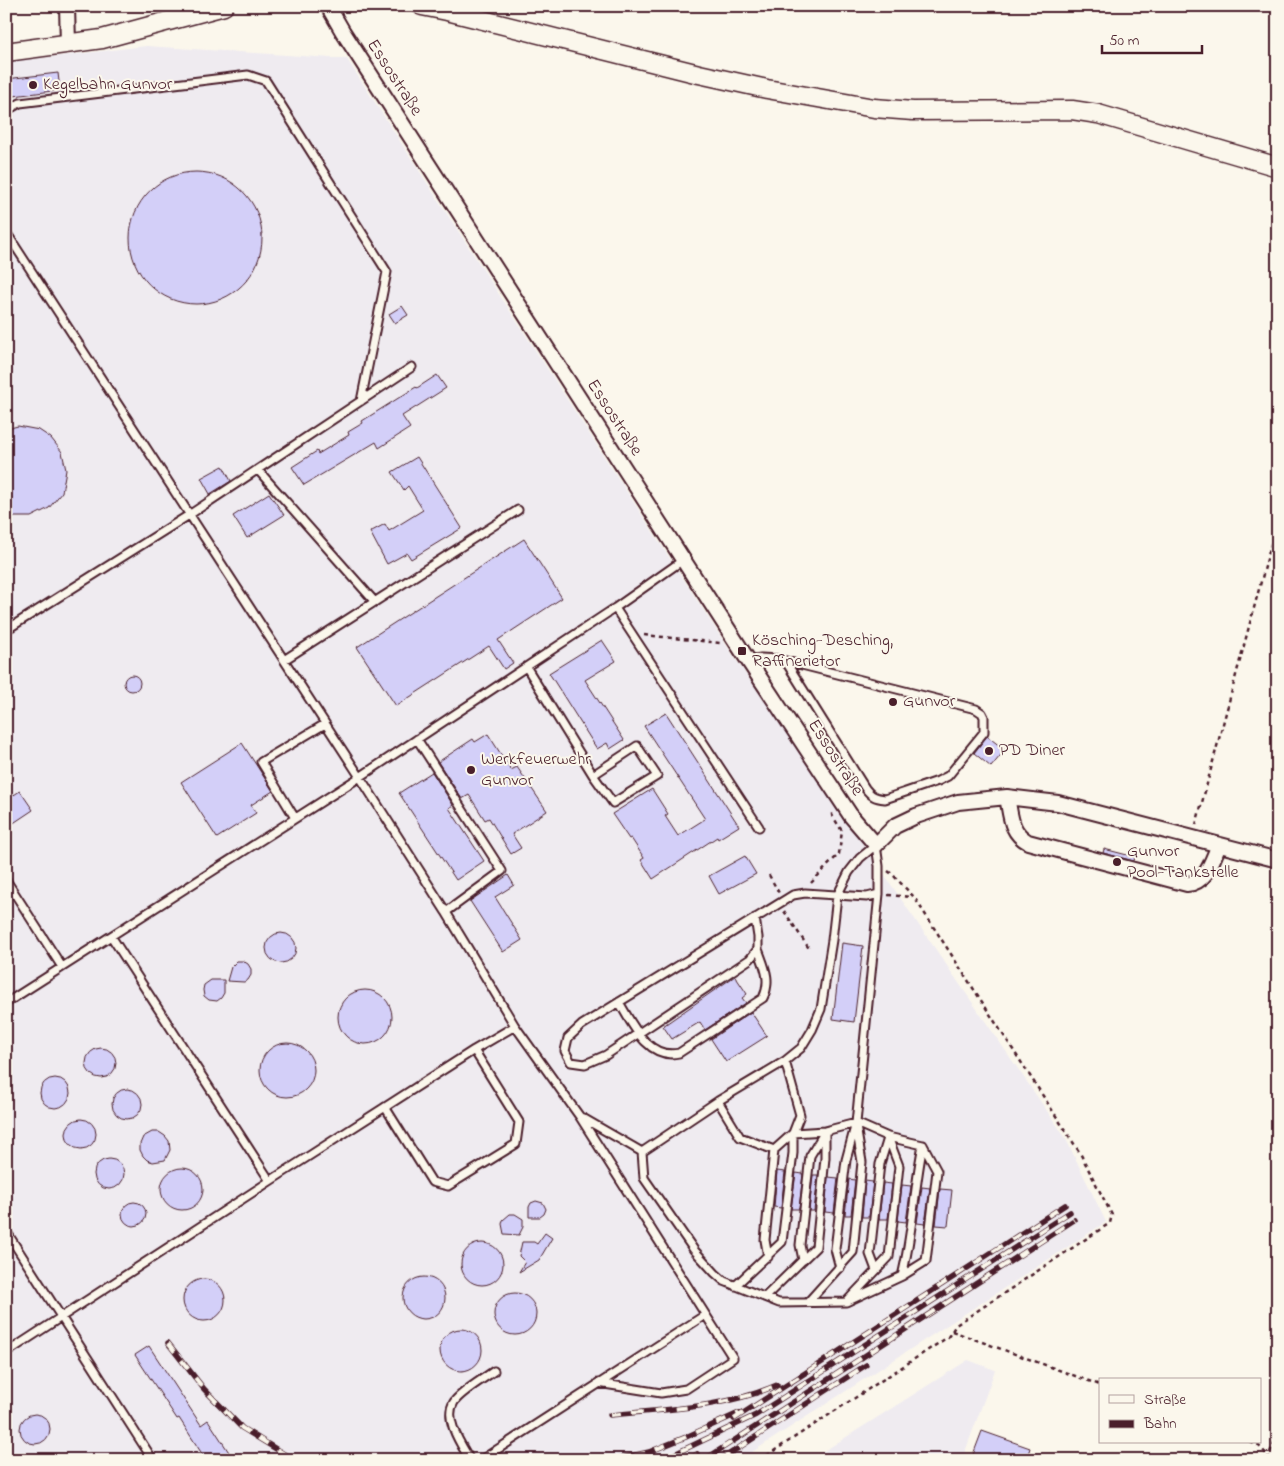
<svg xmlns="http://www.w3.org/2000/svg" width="1284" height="1466" viewBox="0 0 1284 1466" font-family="'Indie Flower',sans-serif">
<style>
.built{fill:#efebf0}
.building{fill:#d3cff8;stroke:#4a1f2b}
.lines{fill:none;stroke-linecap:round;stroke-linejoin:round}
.service-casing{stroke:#4a1f2b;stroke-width:11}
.minor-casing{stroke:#4a1f2b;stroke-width:18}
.tertiary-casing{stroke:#4a1f2b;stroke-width:21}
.path{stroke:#4a1f2b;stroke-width:2.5;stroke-dasharray:4 4;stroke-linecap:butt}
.service{stroke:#fbf7ec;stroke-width:7}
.minor{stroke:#fbf7ec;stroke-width:14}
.tertiary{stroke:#fbf7ec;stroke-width:18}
.rail-casing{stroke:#4a1f2b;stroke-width:5.5}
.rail{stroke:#fbf7ec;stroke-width:4;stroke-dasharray:11;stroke-linecap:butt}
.poi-dot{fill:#4a1f2b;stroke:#fbf7ec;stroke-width:2}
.labels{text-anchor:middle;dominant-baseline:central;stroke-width:4;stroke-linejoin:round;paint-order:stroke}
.street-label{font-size:18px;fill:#4a1f2b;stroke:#fbf7ec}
.poi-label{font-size:18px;fill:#4a1f2b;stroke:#fbf7ec;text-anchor:start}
</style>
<rect width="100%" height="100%" fill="#fbf7ec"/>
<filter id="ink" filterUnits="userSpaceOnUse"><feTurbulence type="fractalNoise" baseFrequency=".02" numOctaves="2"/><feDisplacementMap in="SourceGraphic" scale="10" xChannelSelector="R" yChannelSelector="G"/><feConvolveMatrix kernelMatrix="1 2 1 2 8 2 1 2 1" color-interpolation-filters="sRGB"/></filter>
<g filter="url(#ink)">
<!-- built -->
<path class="built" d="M146,46L347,59L728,648L1065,1137L1106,1222L740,1460H6V62Z
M968,1360L995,1370L962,1460H810Z"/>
<!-- building -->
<path class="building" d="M58,73L60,90L6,97V79Z
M130 238a66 66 0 1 1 132 0a66 66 0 1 1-132 0Z
M402,306L408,315L395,323L389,314Z
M437,375L446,388L402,416L410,428L379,448L376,442L304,485L292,467L317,451L318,454L349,435L348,432L363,423L362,421L416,387L417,388Z
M18,426L39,430L51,438L62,452L66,470L62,492L49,508L31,517H6V429Z
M417,457L462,528L411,559L407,553L387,564L370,532L385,524L389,531L423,510L408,486L404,490L392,472Z
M223,466L231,481L210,494L201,478Z
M269,493L284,515L247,538L233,516Z
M524,539L562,598L498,640L513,663L504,669L489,646L396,706L357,647Z
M602,640L616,661L585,680L624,740L610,749L607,743L597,749L549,673Z
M124 683a8 8 0 1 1 16 0a8 8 0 1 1-16 0Z
M666,713L739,826L718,839L717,837L653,879L641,860L644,858L631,838L629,839L612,814L652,789L668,814L665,816L678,836L705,819L644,726Z
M488,734L511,770L517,767L547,811L512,834L521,848L511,854L489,818L485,820L469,795L462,799L438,762L473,739L475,742Z
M987,736L1005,750L991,767L974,753Z
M242,743L273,791L251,805L256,813L217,838L181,782Z
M432,772L453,805L449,808L484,861L456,880L399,793Z
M20,791L33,810L6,828V800Z
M1104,849L1135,857L1134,861L1103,853Z
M745,856L756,874L719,894L709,876Z
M508,875L514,885L495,897L522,940L503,952L470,901Z
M266 948a15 15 0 1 1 30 0a15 15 0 1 1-30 0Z
M842,943L863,946L854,1022L833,1019Z
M237,961H243L248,964L251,969V975L248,980L244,982L227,981L231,967Z
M735,976L747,994L742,998L746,1003L705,1030L700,1022L672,1039L663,1026Z
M211,980H224V993L221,998L217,1001L209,1000L204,996L203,990L204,985Z
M338 1017a27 27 0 1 1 54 0a27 27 0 1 1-54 0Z
M751,1012L767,1036L726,1062L711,1039Z
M260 1070a27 27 0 1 1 54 0a27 27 0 1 1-54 0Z
M86 1063a15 15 0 1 1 30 0a15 15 0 1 1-30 0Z
M40 1093a15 15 0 1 1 30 0a15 15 0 1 1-30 0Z
M112 1104a15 15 0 1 1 30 0a15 15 0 1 1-30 0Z
M66 1134a15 15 0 1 1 30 0a15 15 0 1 1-30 0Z
M152,1132H159L165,1136L169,1141L170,1150L165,1160L153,1162L147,1160L143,1156L140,1150V1144L143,1137Z
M94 1174a15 15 0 1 1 30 0a15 15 0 1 1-30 0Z
M161 1189a21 21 0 1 1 42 0a21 21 0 1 1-42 0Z
M777,1171L785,1172L781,1208L774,1207Z
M796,1173L803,1174L799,1209H791Z
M813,1175H818L814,1211H809Z
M828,1177L838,1178L834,1213L825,1212Z
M849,1179L855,1180L851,1215H845Z
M865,1181L873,1182L869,1217H862Z
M883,1183L892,1184L888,1219H879Z
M902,1185L911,1186L906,1222L898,1221Z
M922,1187L930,1188L925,1224L917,1223Z
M940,1189L952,1190L948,1226L936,1225Z
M536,1201L543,1203L546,1209L544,1214L540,1217H529V1207L531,1203Z
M122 1214a12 12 0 1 1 24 0a12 12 0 1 1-24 0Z
M510,1214H515L523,1219V1227L519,1235L504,1234L502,1224L503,1220Z
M545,1233L552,1238L539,1260L519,1272L525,1262L519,1256L522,1242H534L537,1244Z
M461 1264a21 21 0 1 1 42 0a21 21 0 1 1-42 0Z
M403 1298a21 21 0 1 1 42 0a21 21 0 1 1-42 0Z
M183 1300a21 21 0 1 1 42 0a21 21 0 1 1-42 0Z
M494 1314a21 21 0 1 1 42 0a21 21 0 1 1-42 0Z
M440 1350a21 21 0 1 1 42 0a21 21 0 1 1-42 0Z
M149,1346L201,1425L208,1420L234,1460H206L179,1418L177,1419L135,1355Z
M20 1429a15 15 0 1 1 30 0a15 15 0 1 1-30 0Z
M982,1431L1030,1448L1026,1460H971Z"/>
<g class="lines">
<defs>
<path id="service" d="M6,111L20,103L248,75L266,81L387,272L361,401
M6,232L360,777L446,912L515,1026L580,1117L733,1358L686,1389L661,1393L598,1383
M258,470L375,602
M615,608L759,827
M6,630L189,515L412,367
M284,660L518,510
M748,660L761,658L778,659L976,709L982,713L984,717V732L948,776L938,781L885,799C875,798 871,796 865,788L786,662
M527,668L593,775L613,803L657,776L637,746L593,775
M417,739L502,871L446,912
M295,818L261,762L325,724
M6,880L62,967
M755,918L758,937V949L750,959L606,1055L585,1064L571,1062L565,1051L568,1038L582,1025L793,895L805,893L867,897L879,894
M111,936L270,1181
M619,1002C632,1024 648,1060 679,1053L763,998C772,980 764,966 758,949
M6,1003L360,777L615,608L683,560
M718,1101L740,1137L774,1150
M385,1107L432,1182L448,1186L516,1144L519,1122L474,1050
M583,1118L642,1152
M6,1231L153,1460
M768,1257L765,1240L774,1150L793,1133L825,1131L856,1123L888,1137L923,1145L937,1171L926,1261L902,1276L846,1302L779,1303L724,1281L715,1273L694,1250L644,1178L642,1152L718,1101L785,1061L801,1048L812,1030L821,1009L832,940L837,896L849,872L860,858L876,845
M803,1260L800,1245L810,1156L824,1133
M840,1268L835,1249L846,1160L856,1123L879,894V866L876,845
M876,1270L870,1254L880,1164L888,1138
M902,1276C913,1233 914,1188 923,1145
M735,1286L782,1242L793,1153V1133L800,1115L785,1061
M765,1297L816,1247L825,1158V1131
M848,1300L889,1257L899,1166L888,1137
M808,1302L853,1252L862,1162L856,1126
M6,1353L270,1181L474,1050L515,1026
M470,1460C462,1446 443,1419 454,1402C462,1391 482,1380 494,1371
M481,1460L705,1315"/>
<path id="minor" d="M67,6L68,44
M328,6L343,32L742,651L851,816L876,845L895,826L916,816L958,802L1007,797L1058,803L1278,860
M1007,797C1011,816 1010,832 1028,842L1187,884C1207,883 1212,860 1219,845"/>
<path id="tertiary" d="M422,6L447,11L699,74L767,89L874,108L913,111L1072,110L1098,114L1278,167
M6,52L102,39L224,6"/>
</defs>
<!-- service casing -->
<use href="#service" class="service-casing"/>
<!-- minor casing -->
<use href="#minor" class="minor-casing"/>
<!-- tertiary casing -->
<use href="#tertiary" class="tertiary-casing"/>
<!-- path -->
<path class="path" d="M644,635L720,643
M1196,825L1278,518
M769,875L779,893
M811,883L839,854L842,831L832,815V813
M888,895L912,897
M784,911L810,950
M952,1331L1100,1385
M1250,1442L1259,1446L1272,1460
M760,1460L948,1337L956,1325L1110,1223L1112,1215L1080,1153L914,897L893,875L888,871
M1267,1460L1278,1433"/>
<!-- service -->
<use href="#service" class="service"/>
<!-- minor -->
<use href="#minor" class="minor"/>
<!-- tertiary -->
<use href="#tertiary" class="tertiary"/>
<defs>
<path id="rail" d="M168,1343L204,1389L242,1428L294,1460
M610,1415C666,1409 725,1408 777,1385
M734,1419L1065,1205
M613,1460L649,1452L686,1437L739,1413
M662,1460L756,1415L1070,1212
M688,1460L697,1454
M704,1460L1074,1220
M720,1460L866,1365"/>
</defs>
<!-- rail casing -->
<use href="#rail" class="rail-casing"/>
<!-- rail -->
<use href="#rail" class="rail"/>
</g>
</g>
<!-- markers -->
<g class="poi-dot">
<circle cx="33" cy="85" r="5"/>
<rect x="737" y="646" width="10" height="10" rx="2.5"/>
<circle cx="893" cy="702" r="5"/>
<circle cx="989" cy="751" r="5"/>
<circle cx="471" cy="770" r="5"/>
<circle cx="1117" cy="862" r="5"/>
</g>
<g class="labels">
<!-- street labels -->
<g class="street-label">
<text transform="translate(394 78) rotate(57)">Essostraße</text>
<text transform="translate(614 418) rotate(57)">Essostraße</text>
<text transform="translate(835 758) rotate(57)">Essostraße</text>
</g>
<!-- poi labels -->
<g class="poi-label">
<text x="43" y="85">Kegelbahn Gunvor</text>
<text x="752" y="641">Kösching-Desching,<tspan x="752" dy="21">Raffinerietor</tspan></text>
<text x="903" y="702">Gunvor</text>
<text x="999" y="751">PD Diner</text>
<text x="481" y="760">Werkfeuerwehr<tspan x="481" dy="21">Gunvor</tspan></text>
<text x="1127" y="852">Gunvor<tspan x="1127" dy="21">Pool-Tankstelle</tspan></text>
</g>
</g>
<!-- margin -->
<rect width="1284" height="1466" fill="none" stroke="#fbf7ec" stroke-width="25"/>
<rect x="12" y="12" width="1259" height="1441" fill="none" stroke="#4a1f2b" stroke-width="2" filter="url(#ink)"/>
<!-- legend -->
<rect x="1099" y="1378" width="162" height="65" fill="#fbf7ec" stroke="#b4a19f"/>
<rect x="1109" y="1395" width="25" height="8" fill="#fbf7ec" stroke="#b4a19f"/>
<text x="1144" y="1404" font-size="15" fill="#4a1f2b">Straße</text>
<rect x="1109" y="1420" width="25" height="8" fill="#4a1f2b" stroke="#b4a19f"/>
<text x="1144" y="1428" font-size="15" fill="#4a1f2b">Bahn</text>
<!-- scale -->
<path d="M1102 45v8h100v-8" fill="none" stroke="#4a1f2b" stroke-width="2.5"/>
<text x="1109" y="45" font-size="15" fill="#4a1f2b" stroke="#fbf7ec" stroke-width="4" paint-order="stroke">50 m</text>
</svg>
